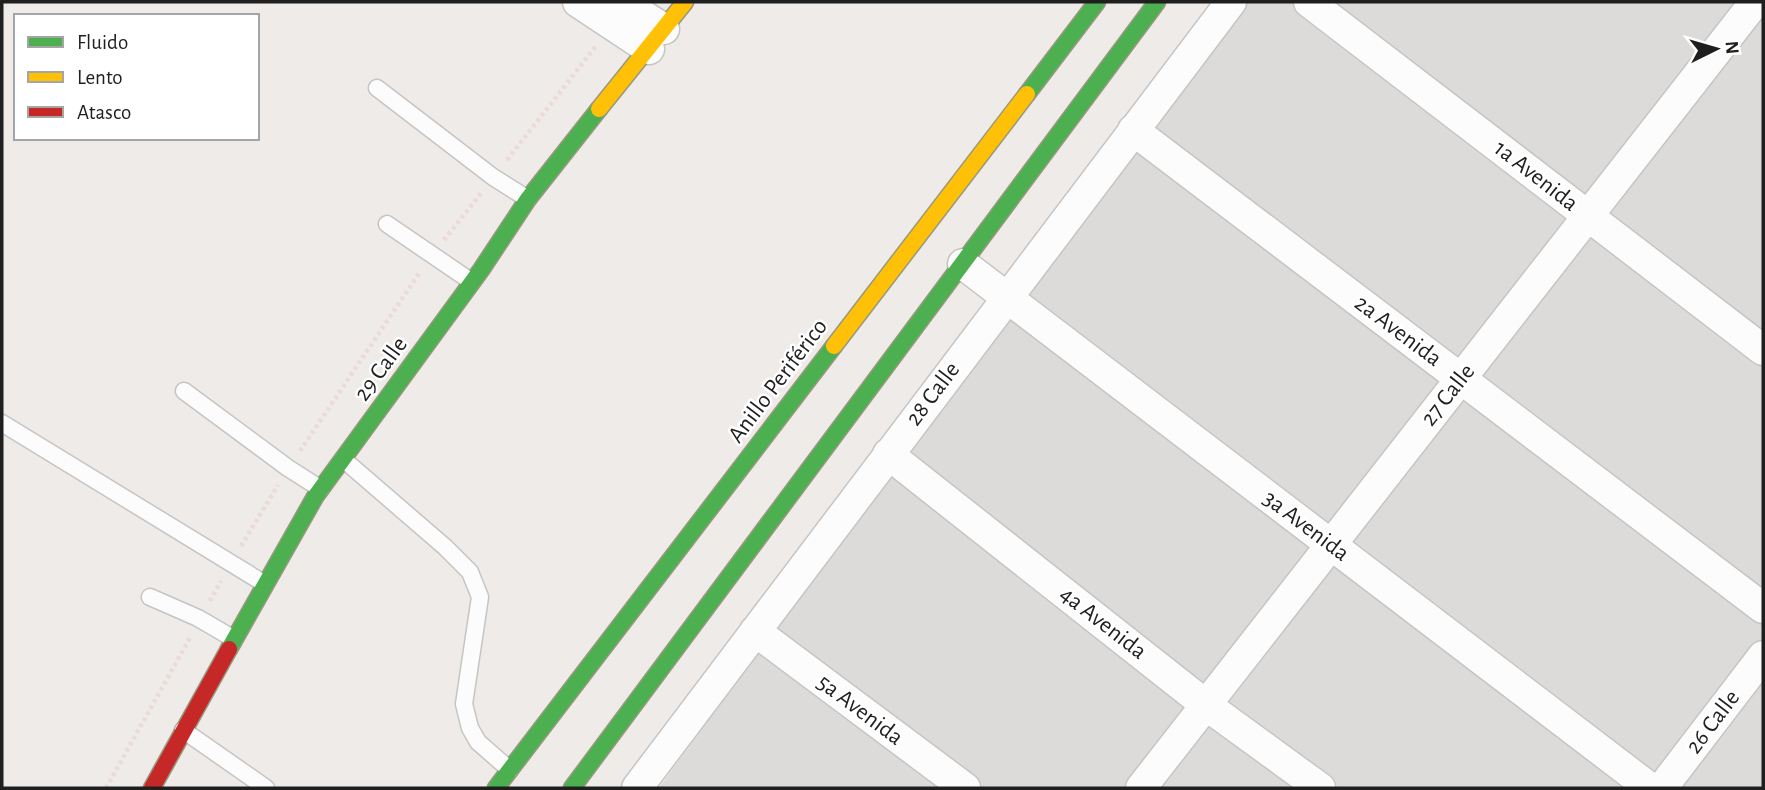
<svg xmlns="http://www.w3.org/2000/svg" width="1765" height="790" viewBox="0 0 1765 790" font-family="'Alegreya Sans',sans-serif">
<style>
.residential{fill:#dddbd9}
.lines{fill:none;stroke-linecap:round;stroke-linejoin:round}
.lane-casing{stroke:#c6c5c4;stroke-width:19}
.street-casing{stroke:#c6c5c4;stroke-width:33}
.fast-casing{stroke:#98987e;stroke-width:19}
.slow-casing{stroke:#98987e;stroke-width:19}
.jam-casing{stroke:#98987e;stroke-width:19}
.path{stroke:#ebdad9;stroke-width:4.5;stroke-dasharray:3.5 3.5;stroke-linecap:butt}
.lane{stroke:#fcfcfc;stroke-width:16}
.street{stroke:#fcfcfc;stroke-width:30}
.fast{stroke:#4caf50;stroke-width:16}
.slow{stroke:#ffc107;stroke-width:16}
.jam{stroke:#c62828;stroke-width:16}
.labels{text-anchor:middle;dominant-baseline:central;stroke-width:5;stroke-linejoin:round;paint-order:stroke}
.street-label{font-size:24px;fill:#1f1f1f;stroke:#fff}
</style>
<rect width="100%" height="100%" fill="#eeebe8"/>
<!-- residential -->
<path class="residential" d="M1228,2H1763V788H659Z"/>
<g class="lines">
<defs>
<path id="lane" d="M377,88L493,177L528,199
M387,224L472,282
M184,391L288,468L321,489
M2,423L265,584
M343,459L445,547L470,572L480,597L464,704L470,728L478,742L510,770
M150,597L198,618L234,639
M183,730L266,788"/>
<path id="street" d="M578,2L649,49
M622,2L664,29
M1309,2L1763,350
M1133,130L1763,608
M963,264L1650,788
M888,454L1206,705L1320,788
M755,631L965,788
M637,788L1231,2
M1141,788L1755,2
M1662,788L1763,656"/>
<path id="fast" d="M1027,94L1097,2
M229,649L315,497L481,270L528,199L599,109
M496,788L834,346
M572,788L1157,2"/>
<path id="slow" d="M599,109L685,2
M834,346L1027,94"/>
<path id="jam" d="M152,788L229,649"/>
</defs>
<!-- lane casing -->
<use href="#lane" class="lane-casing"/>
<!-- street casing -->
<use href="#street" class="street-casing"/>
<!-- fast casing -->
<use href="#fast" class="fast-casing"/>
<!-- slow casing -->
<use href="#slow" class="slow-casing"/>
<!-- jam casing -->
<use href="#jam" class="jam-casing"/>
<!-- path -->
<path class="path" d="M507,160L596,46
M444,240L482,192
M300,451L420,272
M241,546L278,485
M210,601L221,581
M106,788L191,636"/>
<!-- lane -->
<use href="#lane" class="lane"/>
<!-- street -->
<use href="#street" class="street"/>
<!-- fast -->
<use href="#fast" class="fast"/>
<!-- slow -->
<use href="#slow" class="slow"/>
<!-- jam -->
<use href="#jam" class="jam"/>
</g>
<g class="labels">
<!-- street labels -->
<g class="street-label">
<text transform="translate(1536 176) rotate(38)">1a Avenida</text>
<text transform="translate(1398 331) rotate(37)">2a Avenida</text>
<text transform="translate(381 369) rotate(-54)">29 Calle</text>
<text transform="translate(778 381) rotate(-53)">Anillo Periférico</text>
<text transform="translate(933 394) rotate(-53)">28 Calle</text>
<text transform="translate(1448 395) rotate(-52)">27 Calle</text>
<text transform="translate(1306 526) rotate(37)">3a Avenida</text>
<text transform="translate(1103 623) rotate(38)">4a Avenida</text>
<text transform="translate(860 710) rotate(37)">5a Avenida</text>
<text transform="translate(1713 722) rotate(-53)">26 Calle</text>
</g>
</g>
<!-- border -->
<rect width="1765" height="790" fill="none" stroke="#1f1f1f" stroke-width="7"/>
<!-- legend -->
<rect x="14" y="14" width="245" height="126" fill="#ffffff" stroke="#a5a5a5" stroke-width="2"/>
<rect x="28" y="37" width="35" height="10" fill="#4caf50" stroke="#a5a5a5" stroke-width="2"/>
<text x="77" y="49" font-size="21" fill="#1f1f1f">Fluido</text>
<rect x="28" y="72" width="35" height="10" fill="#ffc107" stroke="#a5a5a5" stroke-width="2"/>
<text x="77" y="84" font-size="21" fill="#1f1f1f">Lento</text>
<rect x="28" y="107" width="35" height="10" fill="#c62828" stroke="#a5a5a5" stroke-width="2"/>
<text x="77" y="119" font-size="21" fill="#1f1f1f">Atasco</text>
<!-- north arrow -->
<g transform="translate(1716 49) rotate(85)" stroke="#ffffff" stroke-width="5" paint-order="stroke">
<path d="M0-5L12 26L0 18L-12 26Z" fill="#1f1f1f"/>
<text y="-10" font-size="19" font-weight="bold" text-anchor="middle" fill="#1f1f1f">N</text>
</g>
</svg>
